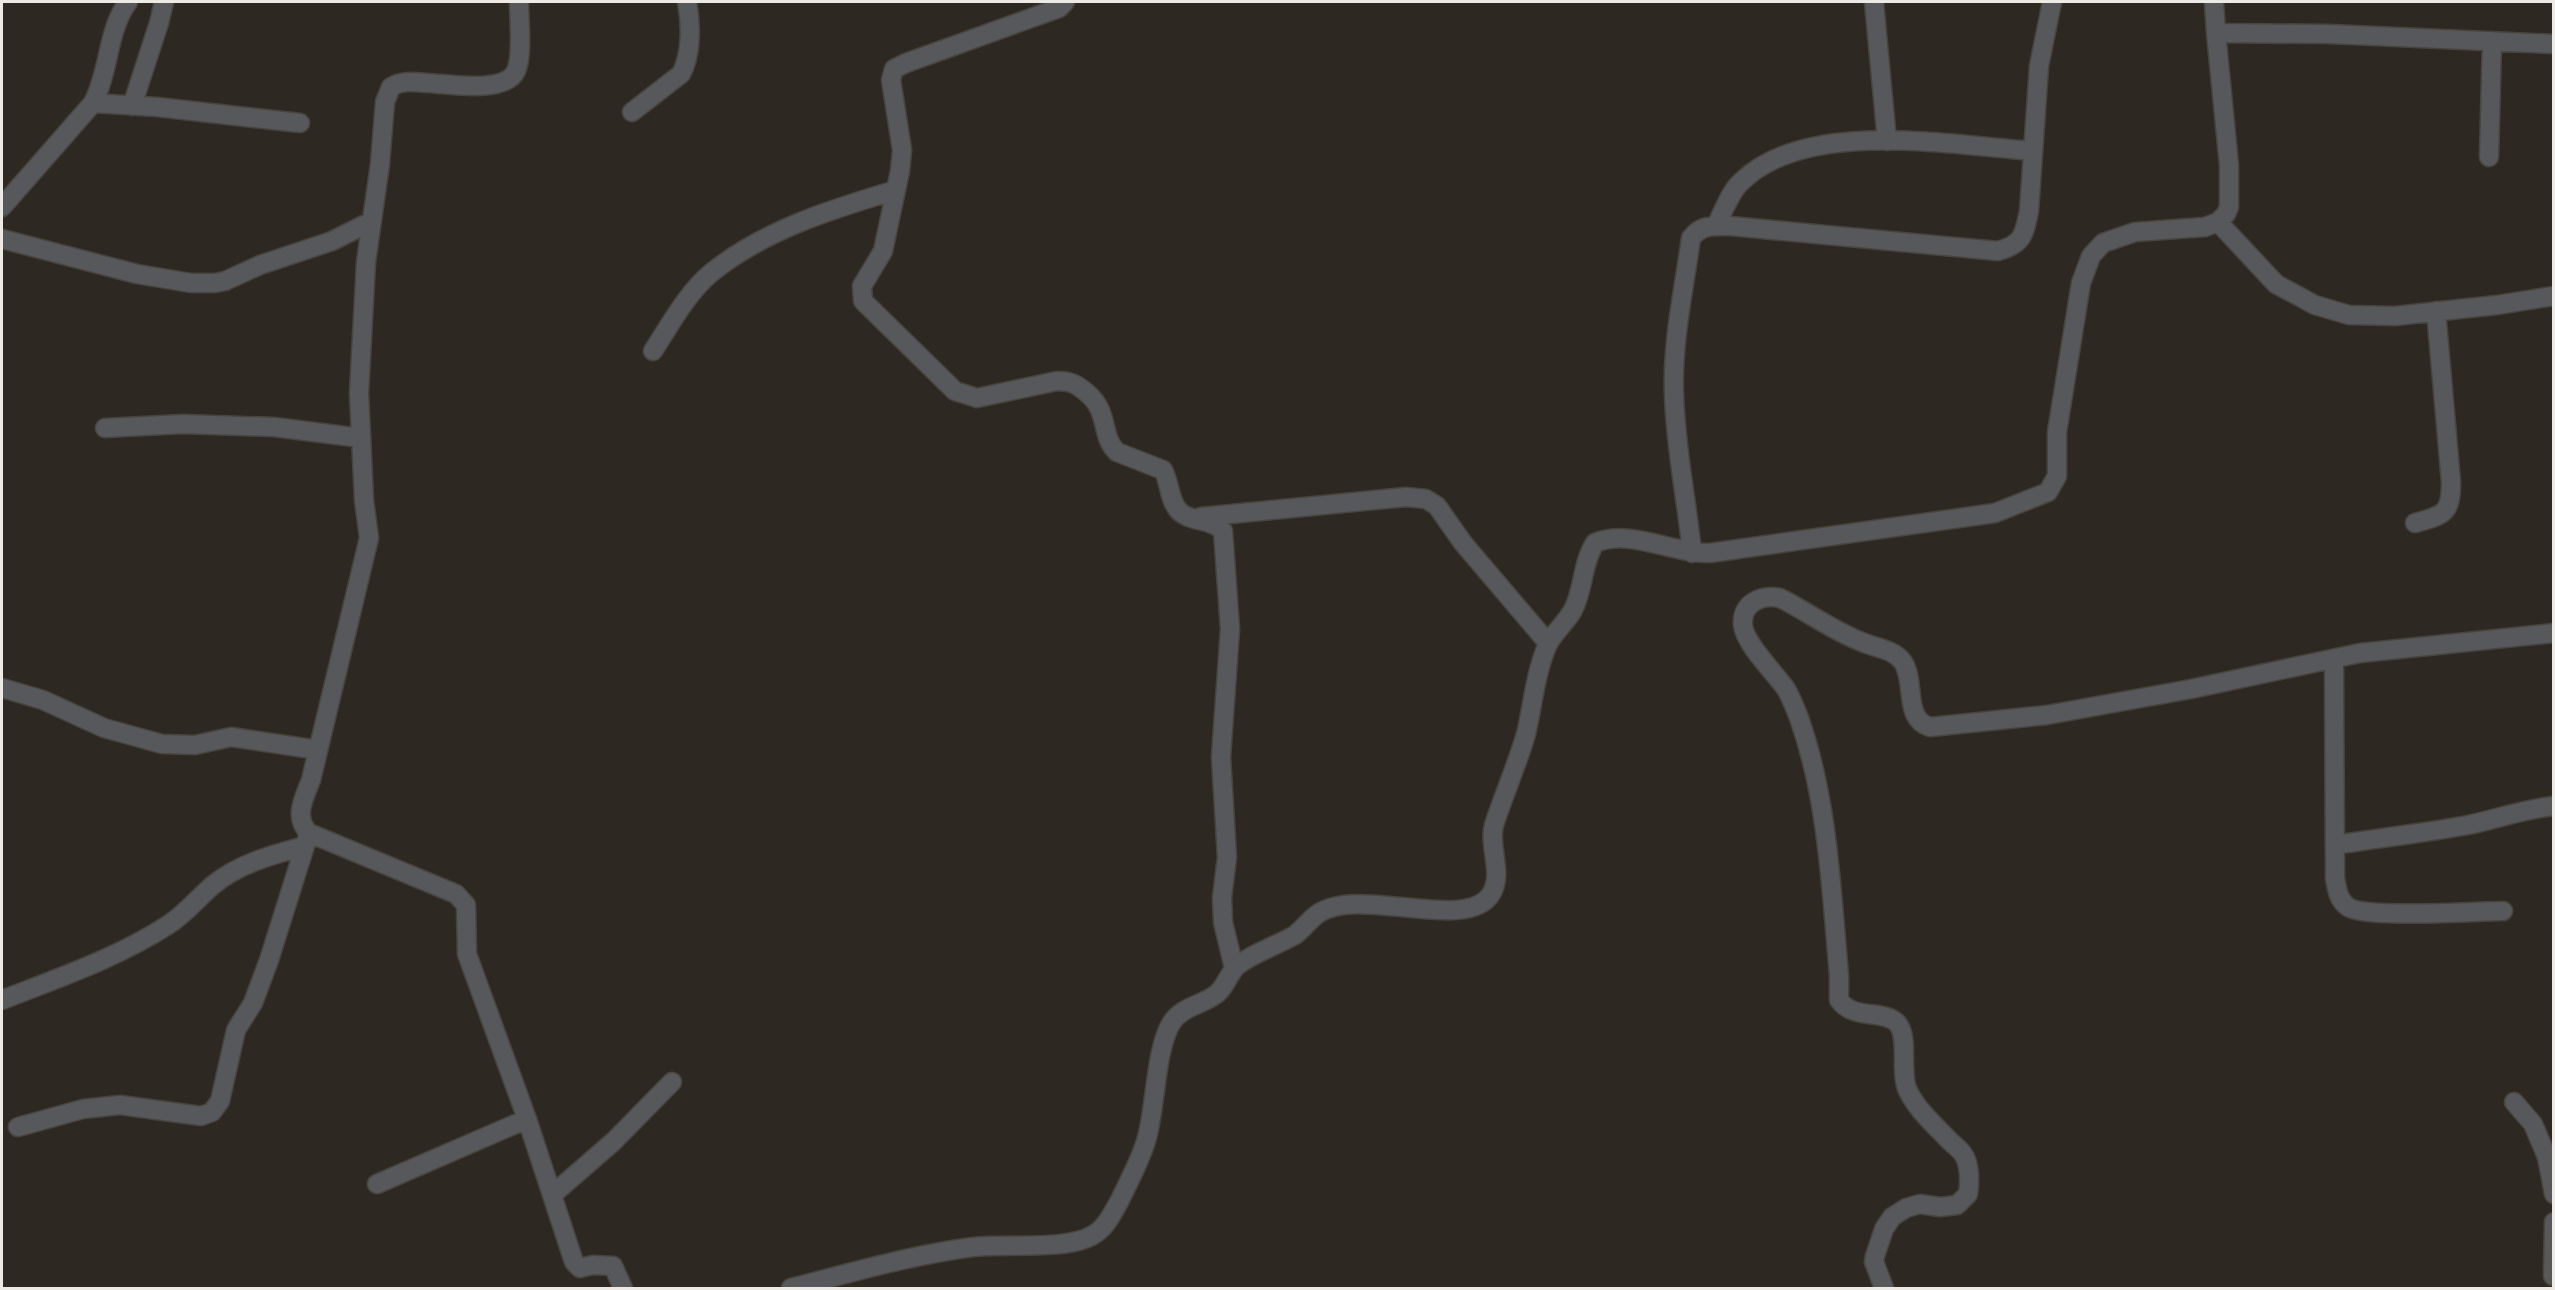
<svg xmlns="http://www.w3.org/2000/svg" width="2555" height="1290" viewBox="0 0 2555 1290" font-family="'Public Sans',sans-serif">
<style>
.lines{fill:none;stroke-linecap:round;stroke-linejoin:round}
.street-casing{stroke:#48443d;stroke-width:21}
.street{stroke:#57585c;stroke-width:18}
</style>
<rect width="100%" height="100%" fill="#2d2922"/>
<g class="lines">
<defs>
<path id="street" d="M519,2C519,19 523,56 516,71C505,94 449,84 428,83C415,82 402,80 391,87L385,102L380,164L366,262L359,393L364,500L369,538L311,780C304,798 293,817 309,833L456,894L466,905L467,954L527,1119L574,1262L580,1268L593,1265L613,1266L623,1288
M1065,2L1059,8L906,63L894,69L891,80L902,150L900,171L883,251L862,286L863,301L955,391L977,398L1057,381C1070,381 1077,384 1087,393C1110,412 1100,436 1117,452L1163,470C1170,482 1169,501 1179,511C1191,523 1212,518 1223,531L1230,629L1221,757L1227,857L1222,898L1223,922L1234,968
M1874,2L1887,141
M2214,2L2216,33L2330,34L2554,44
M93,103L157,107L300,123
M132,106L159,23L164,2
M632,112L681,74C692,54 691,23 687,2
M2489,157L2492,41
M2,207L93,103C110,70 107,30 128,2
M2218,222L2276,284L2315,305L2349,315L2395,316L2497,305L2554,296
M1716,226C1723,212 1730,192 1741,182C1806,118 1949,145 2033,151
M2,239L137,274L191,283H215L225,281L260,265L332,241L372,221
M653,351C670,325 687,293 711,273C764,230 832,209 896,190
M105,428L183,424L274,427L361,438
M1201,517L1406,497L1426,499L1437,506L1463,543L1548,643
M2415,523C2444,515 2451,514 2451,482L2436,311
M1692,553C1687,501 1675,446 1674,393C1672,342 1684,289 1691,238C1702,224 1714,226 1730,226L1998,251C2023,244 2024,235 2029,211L2039,66L2052,2
M2334,659L2335,878C2337,889 2338,900 2348,907C2366,919 2476,911 2503,911
M2,688L43,700L104,728L162,744L195,745L231,737L318,750
M2335,845C2379,838 2424,833 2468,825C2497,819 2524,809 2554,806
M2,1000C58,978 117,958 168,925C185,914 198,898 213,885C240,863 272,855 305,846
M2514,1102L2533,1124L2547,1157L2554,1194
M18,1127L83,1109L120,1105L201,1116L212,1112L220,1101L236,1030L253,1003L269,960L309,833
M377,1184L527,1119
M552,1195L614,1141L672,1082
M2553,1276L2554,1222
M791,1288C851,1273 911,1255 973,1247C1004,1243 1067,1251 1093,1235C1106,1228 1113,1212 1120,1200C1129,1181 1140,1161 1146,1141C1156,1109 1155,1048 1172,1022C1182,1007 1201,1005 1215,995C1226,988 1228,973 1238,965C1255,952 1276,946 1295,935C1303,929 1310,919 1319,913C1360,886 1467,933 1491,894C1504,874 1488,846 1494,825C1504,794 1517,765 1526,734C1533,704 1535,675 1547,646C1553,633 1566,623 1573,610C1584,589 1582,563 1595,543C1630,528 1673,554 1710,553L1995,513L2048,492L2057,476V432L2081,283L2091,256L2103,243L2135,232L2205,227L2218,222L2226,214L2229,207V165L2216,33
M1884,1288L1874,1262L1875,1256L1884,1229L1892,1217L1906,1208L1920,1204L1940,1207L1957,1205L1968,1194C1970,1182 1970,1164 1963,1154C1959,1148 1951,1143 1946,1137C1932,1123 1917,1109 1908,1091C1899,1072 1910,1037 1897,1023C1884,1009 1854,1021 1839,1000V975C1831,888 1828,800 1799,718C1795,708 1791,697 1786,689C1775,673 1744,643 1743,625C1741,603 1762,594 1780,598C1808,612 1833,631 1862,642C1875,648 1894,649 1903,662C1916,682 1903,719 1930,727L2047,715L2191,689L2360,653L2554,633"/>
</defs>
<!-- street casing -->
<use href="#street" class="street-casing"/>
<!-- street -->
<use href="#street" class="street"/>
</g>
<!-- border -->
<rect width="2555" height="1290" fill="none" stroke="#edeae5" stroke-width="6"/>
</svg>
